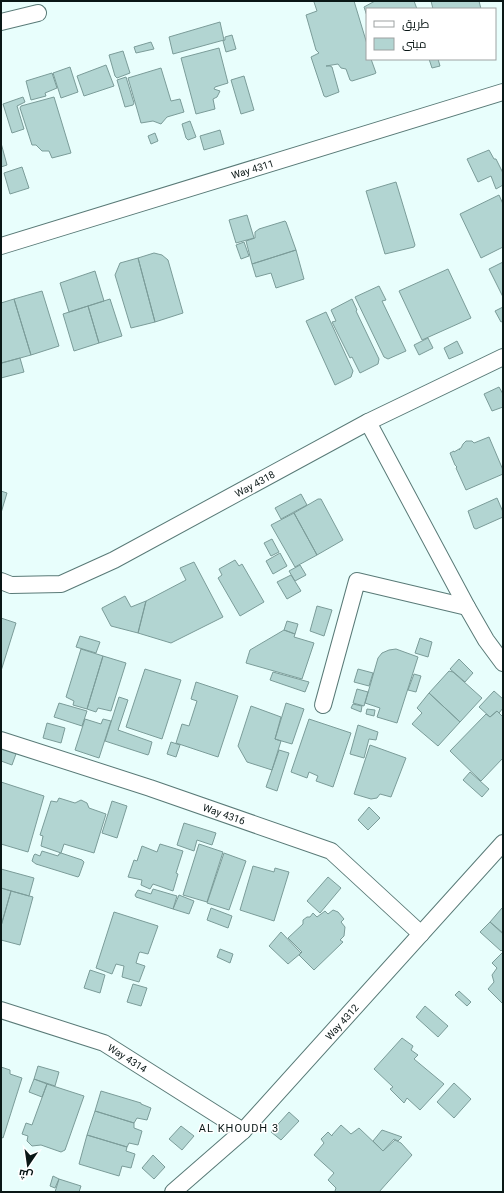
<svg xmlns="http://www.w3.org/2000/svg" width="504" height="1193" viewBox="0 0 504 1193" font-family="Roboto,Cairo,sans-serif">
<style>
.building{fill:#b2d5d2;stroke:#7b9c99}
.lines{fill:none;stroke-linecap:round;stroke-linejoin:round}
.minor-casing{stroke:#597a77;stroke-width:18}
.minor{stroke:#fff;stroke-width:16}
.labels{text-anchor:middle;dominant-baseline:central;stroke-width:3;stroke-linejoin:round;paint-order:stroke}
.street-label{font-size:10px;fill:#0a1716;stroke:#fff}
.neighbourhood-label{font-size:11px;letter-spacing:1px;fill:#0a1716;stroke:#fff}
</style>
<rect width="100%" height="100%" fill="#e8fefc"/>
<!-- building -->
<path class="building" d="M315,1H354L367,44V59H371L376,73L374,74L352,81L350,80L346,69L341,68L338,64L326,66H330L332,67L339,92L326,97L324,96L311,57L319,53L316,50L306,15L317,11L314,2Z
M375,1H414L417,9H367V16L364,7Z
M431,1H479L481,9H433Z
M220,22L224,40L173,54L169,37Z
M232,35L236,49L226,52L223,41L225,40V37Z
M151,42L154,49L136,53L134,47Z
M219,48L228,83L215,87L214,89L220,91L217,97L213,99L215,109L196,114L181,58Z
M123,51L130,73L117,78L115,76L109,55Z
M429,59H438L440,66L432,68Z
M106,65L114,86L84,96L77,76Z
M70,67L78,92L61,98L53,73Z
M161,68L171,101L180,99L184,112L167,117L161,124L153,121L141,123L128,78Z
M52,73L57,88L45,93L46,96L31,100L26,81Z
M244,76L254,110L241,114L231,80Z
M126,77L134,103L133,105L125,107L117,80Z
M23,97L25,102L17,106L24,129L12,133L3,104Z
M54,97L71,153L52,158L49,151H42L36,145H32L20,108L21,106Z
M190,121L196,137L188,140L186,138L182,124Z
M220,130L224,144L204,150L200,136Z
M155,133L158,141L151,144L148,136Z
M1,143L7,165L1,167Z
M489,150L494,159H496L503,173V185L496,189L491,176L478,182L467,159Z
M22,167L29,188L10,194L4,173Z
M396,182L415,245L414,247L385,254L366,191Z
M499,195L503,204V247L481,258L460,214Z
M247,215L254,238L236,243L229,220Z
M285,221L286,222L296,250L252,264L246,241L255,238V232L259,229Z
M244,242L249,256L241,259L236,245Z
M296,250L304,279L276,288L271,273L256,277L252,264Z
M154,253L162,255L168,260L183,313L155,322L138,258Z
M138,258L155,322L131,328L115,275L120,263Z
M503,262V297L489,269Z
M448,269L471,318L422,340L399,291Z
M95,271L104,301L69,312L60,283Z
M379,286L386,300L382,301L406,351L388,359L384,357L355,297Z
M42,291L59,346L31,355L14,299Z
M14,299L31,355L2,363L1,360V303Z
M110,299L122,336L99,343L88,306Z
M352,299L357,310L356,311L379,359L378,364L360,373L352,357L350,358L332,322L336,321L331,310Z
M88,306L99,343L74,351L63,314Z
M503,307V321L501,322L495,311Z
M326,312L353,371L351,377L335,385L306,321Z
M428,338L433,348L419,355L414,345Z
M457,341L463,353L449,359L444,348Z
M20,358L24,372L1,378V363Z
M499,387L503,394V407L492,411L484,394Z
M489,437L503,470V474L466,490L456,468L457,467L455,465L450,453L454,451V452L459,449L460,450L459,449L461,448L463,444L466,441H472L474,443Z
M1,491L7,493L1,513Z
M301,494L307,505L281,519L275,508Z
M497,498L503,512V517L476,529L474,528L468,511Z
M318,499H321L343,540L317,555L294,513Z
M294,513L317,555L295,567L271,525Z
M272,539L279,552L271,556L264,543Z
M280,553L287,566L273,574L266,561Z
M235,560L239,566L242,564L264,602L240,616L218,578L222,575L219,569Z
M194,562L223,617L171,643L138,633L146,601L186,580L180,568Z
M300,565L306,575L295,581L289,571Z
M291,575L301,591L287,599L277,582Z
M125,596L131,607L146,601L138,633L111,626L102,609V608Z
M317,606L332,610L324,636L310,631Z
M1,618L16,623L1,671Z
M287,621L298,624L295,634L284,630Z
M284,630L295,634L294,637L314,643L302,679L246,663L250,650Z
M80,636L100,642L96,653L76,647Z
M420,638L432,642L428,657L415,653Z
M81,649L103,656L87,709L73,705L74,701L66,697Z
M396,649L418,657L397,723L377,717L380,708L365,703L378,658L382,653L389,650Z
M103,656L126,663L111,711L98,708L96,712L87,709Z
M459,659L473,673L465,682L450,669Z
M145,669L181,680L162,739L126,727Z
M358,669L373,673L369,686L354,682Z
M449,671L453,672L482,698L460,722L429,693Z
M273,672L309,682L305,692L270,680Z
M414,674L421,676L416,692L408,690Z
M196,682L238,696L218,757L176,743L182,724L189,726L197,701L191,699Z
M357,689L368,692L364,706L353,703Z
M494,691L503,699V708L499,713L497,711L490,717L479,707Z
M429,693L460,722L438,746L412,724L422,713L417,708Z
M119,697L128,700L118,730L152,742L149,753L148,755L105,741Z
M59,703L87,711L82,726L54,717Z
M286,703L304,709L292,744L275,739Z
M353,704L362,706L361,712L351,708Z
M251,706L281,717L275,739L281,741L272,770L247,762L238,746Z
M367,709L375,710L374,716L366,714Z
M497,711L503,717V758L481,781L450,751L486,714L490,717Z
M85,719L101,724L103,719L111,721L99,758L75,750Z
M309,719L351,733L333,787L316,781L318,776L309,772L307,778L291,772Z
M47,723L65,728L61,743L43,738Z
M358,725L378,732L376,740L369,739L364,758L350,754Z
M171,742L180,745L176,757L167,754Z
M370,745L406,758L391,797L380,794L377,798L371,799L354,794Z
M1,746L17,751L12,765L1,761Z
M279,750L289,753L277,791L266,787Z
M470,772L489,789L482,797L463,780Z
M1,782L44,796L28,852L1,844Z
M59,798L75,803L81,800L87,803L89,808L106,814L94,853L64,844L61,853L41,846L43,836L40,835L51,801L57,802Z
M112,801L127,806L117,838L102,833Z
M369,807L380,818L368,830L358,820Z
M184,823L216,833L212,845L197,840L194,851L177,845Z
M160,844L183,851L176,873L178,874L173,891L153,884L150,889L141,885L142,880L128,877L134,860L137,861L142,846L157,852Z
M199,844L223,852L207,902L183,895Z
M42,851L58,856L59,854L61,853L82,860L84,862L79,876L78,877L36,864L32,861L34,855L35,854L40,856Z
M224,853L246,861L229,910L207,903Z
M253,866L274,872L275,868L289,872L274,921L240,910Z
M1,869L34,878L29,896L1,888Z
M328,877L341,888L320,913L307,901Z
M1,888L11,891L1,926Z
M153,889L177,896L173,909L136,897L135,895L138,890L151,894Z
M11,891L33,897L20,945L1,940V926Z
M179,895L194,901L189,914L173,909Z
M211,908L232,916L228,928L207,920Z
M502,908L503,910V933L490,922Z
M333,910L338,912L344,919L341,922L345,927L344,936L340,940L343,942L314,970L299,955L302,952L288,938L303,924V920L307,917H310L313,913L317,917L325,911L328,914Z
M114,912L158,926L148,954L140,952L139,953L136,963L145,966L139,982L122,977L124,966L116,964L112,974L96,968Z
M490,922L503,934V949L501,951L480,932Z
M281,932L301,953L288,964L269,946Z
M220,949L233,954L230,963L217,957Z
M503,952V1004L488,989L494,982L492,975L497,968L492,963Z
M90,970L105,975L100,993L84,988Z
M133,984L147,988L141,1006L127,1002Z
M459,991L471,1002L467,1006L455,995Z
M425,1006L448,1026L438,1037L416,1017Z
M402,1038L413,1046L411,1050L418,1055L414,1059L444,1084L420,1110L407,1098L404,1103L390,1089L393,1087L374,1069Z
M38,1066L59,1072L55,1086L34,1079Z
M1,1067L10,1070V1074L22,1078L3,1138L1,1137Z
M34,1079L47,1084L42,1097L29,1092Z
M454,1083L471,1099L454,1118L437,1102Z
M47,1084L84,1096L65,1150L61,1152L41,1145L32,1146L27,1141L28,1136L22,1134L26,1123L32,1125Z
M101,1091L141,1103V1104L151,1108L147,1120L137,1118L134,1123L95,1111Z
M95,1111L134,1123V1128L142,1131L138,1145L129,1143L127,1147L87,1135Z
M289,1112L299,1121L281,1140L271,1132Z
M341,1125L351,1134L359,1128L383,1151L395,1140L401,1143L412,1155L379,1192H336L335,1191L336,1188L328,1180L334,1173L314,1155L324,1143L321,1139L328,1132L332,1136V1135Z
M181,1126L194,1136L182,1150L169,1139Z
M382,1130L402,1137L398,1141L394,1139L383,1151L373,1141Z
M87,1135L127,1147L126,1151L135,1154L131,1168L122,1166L119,1176L79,1164Z
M153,1155L165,1167L154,1179L142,1168Z
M53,1176L59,1179L55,1188L50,1186Z
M59,1179L81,1186L79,1192H55Z"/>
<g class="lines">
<defs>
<g id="minor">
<path d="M1,22L38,13"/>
<path id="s1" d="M1,246L503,92"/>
<path d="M368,422L467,607L486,640L503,663"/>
<path id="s2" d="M1,581L11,585L61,584L114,560L368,422L503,357"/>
<path d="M323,705L357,581L467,607"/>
<path id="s3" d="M1,740L150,788L331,851L421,934"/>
<path id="s4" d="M1,1010L104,1043L243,1131"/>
<path id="s5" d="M173,1192L243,1131L503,843"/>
</g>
</defs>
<!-- minor casing -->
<use href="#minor" class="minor-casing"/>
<!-- minor -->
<use href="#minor" class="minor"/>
</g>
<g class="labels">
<!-- street labels -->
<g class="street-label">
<text stroke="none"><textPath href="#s1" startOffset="263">Way 4311</textPath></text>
<text stroke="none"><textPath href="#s2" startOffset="279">Way 4318</textPath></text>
<text stroke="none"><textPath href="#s3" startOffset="235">Way 4316</textPath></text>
<text stroke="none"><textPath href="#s5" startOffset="240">Way 4312</textPath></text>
<text stroke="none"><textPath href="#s4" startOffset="136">Way 4314</textPath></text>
</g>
<!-- neighbourhood labels -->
<g class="neighbourhood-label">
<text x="239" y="1128">AL KHOUDH 3</text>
</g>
</g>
<!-- border -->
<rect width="504" height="1193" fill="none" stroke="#0a1716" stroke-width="4"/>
<!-- legend -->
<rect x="366" y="8" width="130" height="52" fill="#ffffff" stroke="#9da2a2"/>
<rect x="374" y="21" width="20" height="6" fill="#ffffff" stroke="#9da2a2"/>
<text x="402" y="28" font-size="12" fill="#0a1716">طريق</text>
<rect x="374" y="38" width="20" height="12" fill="#b2d5d2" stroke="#9da2a2"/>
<text x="402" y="48" font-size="12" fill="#0a1716">مبنى</text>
<!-- north arrow -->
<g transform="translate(28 1165) rotate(193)" stroke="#ffffff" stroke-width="3" paint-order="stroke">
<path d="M0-3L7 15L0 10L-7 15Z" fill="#0a1716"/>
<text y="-6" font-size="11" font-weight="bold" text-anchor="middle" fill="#0a1716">ش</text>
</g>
</svg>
